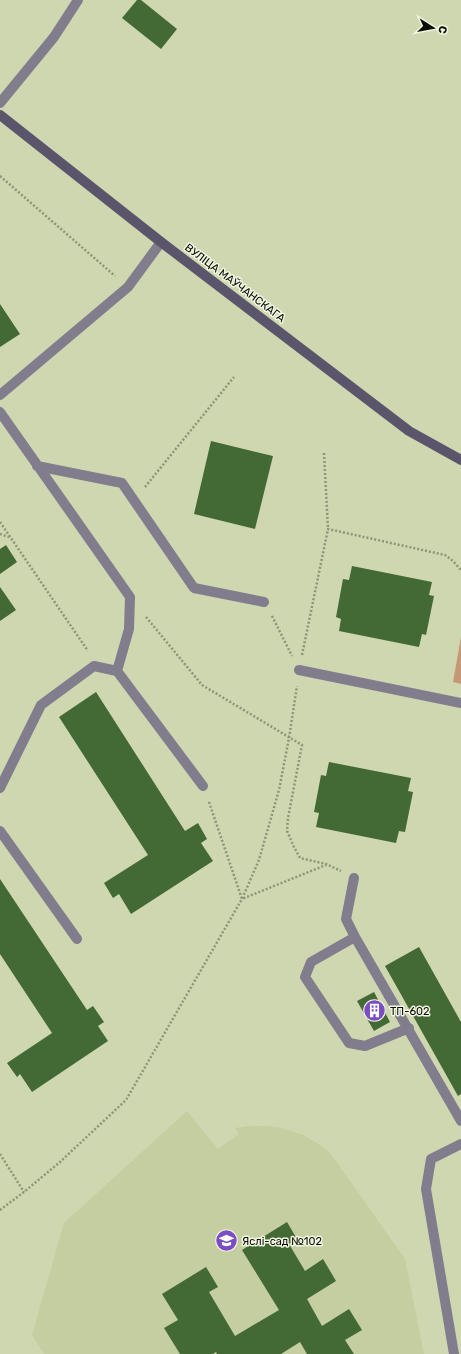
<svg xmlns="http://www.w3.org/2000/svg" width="461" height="1354" viewBox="0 0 461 1354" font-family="Rubik,sans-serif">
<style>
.built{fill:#c4cea0}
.green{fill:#c49877}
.building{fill:#436935}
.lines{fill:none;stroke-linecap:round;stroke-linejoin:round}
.path{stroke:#8e9476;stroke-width:2.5;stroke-dasharray:2 2;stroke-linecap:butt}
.service{stroke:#817d8d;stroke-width:10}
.secondary{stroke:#5b556b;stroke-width:10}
.labels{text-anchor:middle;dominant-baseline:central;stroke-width:3;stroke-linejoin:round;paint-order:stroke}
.street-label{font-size:11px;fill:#0b0d02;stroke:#f1f6e2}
.poi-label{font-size:11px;fill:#0b0d02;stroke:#f1f6e2;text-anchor:start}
</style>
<rect width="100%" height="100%" fill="#cfd7b0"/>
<!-- built -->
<path class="built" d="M187,1111L218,1149L239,1134L235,1128L250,1126H267L282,1128L303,1135L325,1148L331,1154L405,1259L424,1354H44L32,1335L64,1223Z"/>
<!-- green -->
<path class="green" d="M461,637V684L453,682Z"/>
<!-- building -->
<path class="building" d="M137,0H141L177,29L161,49L122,18Z
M0,304L20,334L0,347Z
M211,441L273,456L255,529L194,514Z
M6,545L17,562L0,574V549Z
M352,566L432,582L429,595L434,596L426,635L422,634L419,647L339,631L341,619L336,617L343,579L349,580Z
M0,587L16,610L0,621Z
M96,692L185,831L198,823L207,839L201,843L213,861L131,914L119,894L113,898L104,883L148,855L59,717Z
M329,762L411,778L408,791L413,792L405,832L399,831L396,843L316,827L319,813L314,812L321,775L326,776Z
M0,879L87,1010L93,1006L104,1022L98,1026L108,1041L32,1092L20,1074L17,1077L7,1063L52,1033L0,954Z
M419,947L461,1022V1094L458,1096L385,966Z
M374,992L390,1022L374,1031L357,1001Z
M287,1222L297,1239L289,1244L305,1271L323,1259L336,1281L307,1299L322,1326L349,1309L362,1330L345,1340L354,1354H307L300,1342L281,1354H217L216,1352L213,1354H180L164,1328L178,1320L162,1294L206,1267L218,1287L209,1292L235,1336L279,1310L242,1250Z"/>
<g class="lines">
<!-- path -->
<path class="path" d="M0,176L115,276
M324,453L328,529
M145,487L234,377
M0,522L88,651
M0,534L9,537
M272,616L292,656
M146,617L202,685L302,745L288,818L287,831L294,847L300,858L326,864L341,871
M302,655L328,529L445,555L453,561L461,570
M209,802L242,899L326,865
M0,1154L24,1192
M0,1210L24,1192L60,1162L126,1100L242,899L259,860L279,790L289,738L297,686"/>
<!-- service -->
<path class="service" d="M0,103L54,37L78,0
M0,395L128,287L161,242
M0,412L130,597L129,629L117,671L94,666L41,705L0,788
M37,466L122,483L194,588L264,602
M299,670L461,703
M117,671L203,786
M0,831L77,939
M354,878L346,919L355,937L461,1121
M355,937L311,962L305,977L349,1043L365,1046L409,1028
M454,1354L426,1189L431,1159L461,1144"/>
<!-- secondary -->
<path class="secondary" d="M0,115L161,242L409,431L461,460"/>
</g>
<!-- icons -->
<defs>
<symbol id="building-disc" viewBox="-11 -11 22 22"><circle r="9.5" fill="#7b4cc4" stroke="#f1f6e2"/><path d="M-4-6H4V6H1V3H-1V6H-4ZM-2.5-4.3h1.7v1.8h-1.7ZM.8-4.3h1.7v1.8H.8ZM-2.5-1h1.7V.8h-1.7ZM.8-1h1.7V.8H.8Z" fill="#fff"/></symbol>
<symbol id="school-disc" viewBox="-11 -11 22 22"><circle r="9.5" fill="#7b4cc4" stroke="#f1f6e2"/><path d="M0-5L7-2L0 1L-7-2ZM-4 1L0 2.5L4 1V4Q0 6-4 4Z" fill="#fff"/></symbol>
</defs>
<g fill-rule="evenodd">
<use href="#building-disc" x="362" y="998" width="25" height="25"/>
<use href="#school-disc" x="214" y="1228" width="25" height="25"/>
</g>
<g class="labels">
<!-- street labels -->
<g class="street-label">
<text transform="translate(235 283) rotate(37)">ВУЛІЦА МАЎЧАНСКАГА</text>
</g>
<!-- poi labels -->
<g class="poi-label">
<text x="390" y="1011">ТП-602</text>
<text x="242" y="1241">Яслі-сад №102</text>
</g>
</g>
<!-- north arrow -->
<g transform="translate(433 28) rotate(101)" stroke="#f1f6e2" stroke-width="3" paint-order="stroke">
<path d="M0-3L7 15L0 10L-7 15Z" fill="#0b0d02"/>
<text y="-6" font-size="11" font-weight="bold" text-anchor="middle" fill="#0b0d02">С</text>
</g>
</svg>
